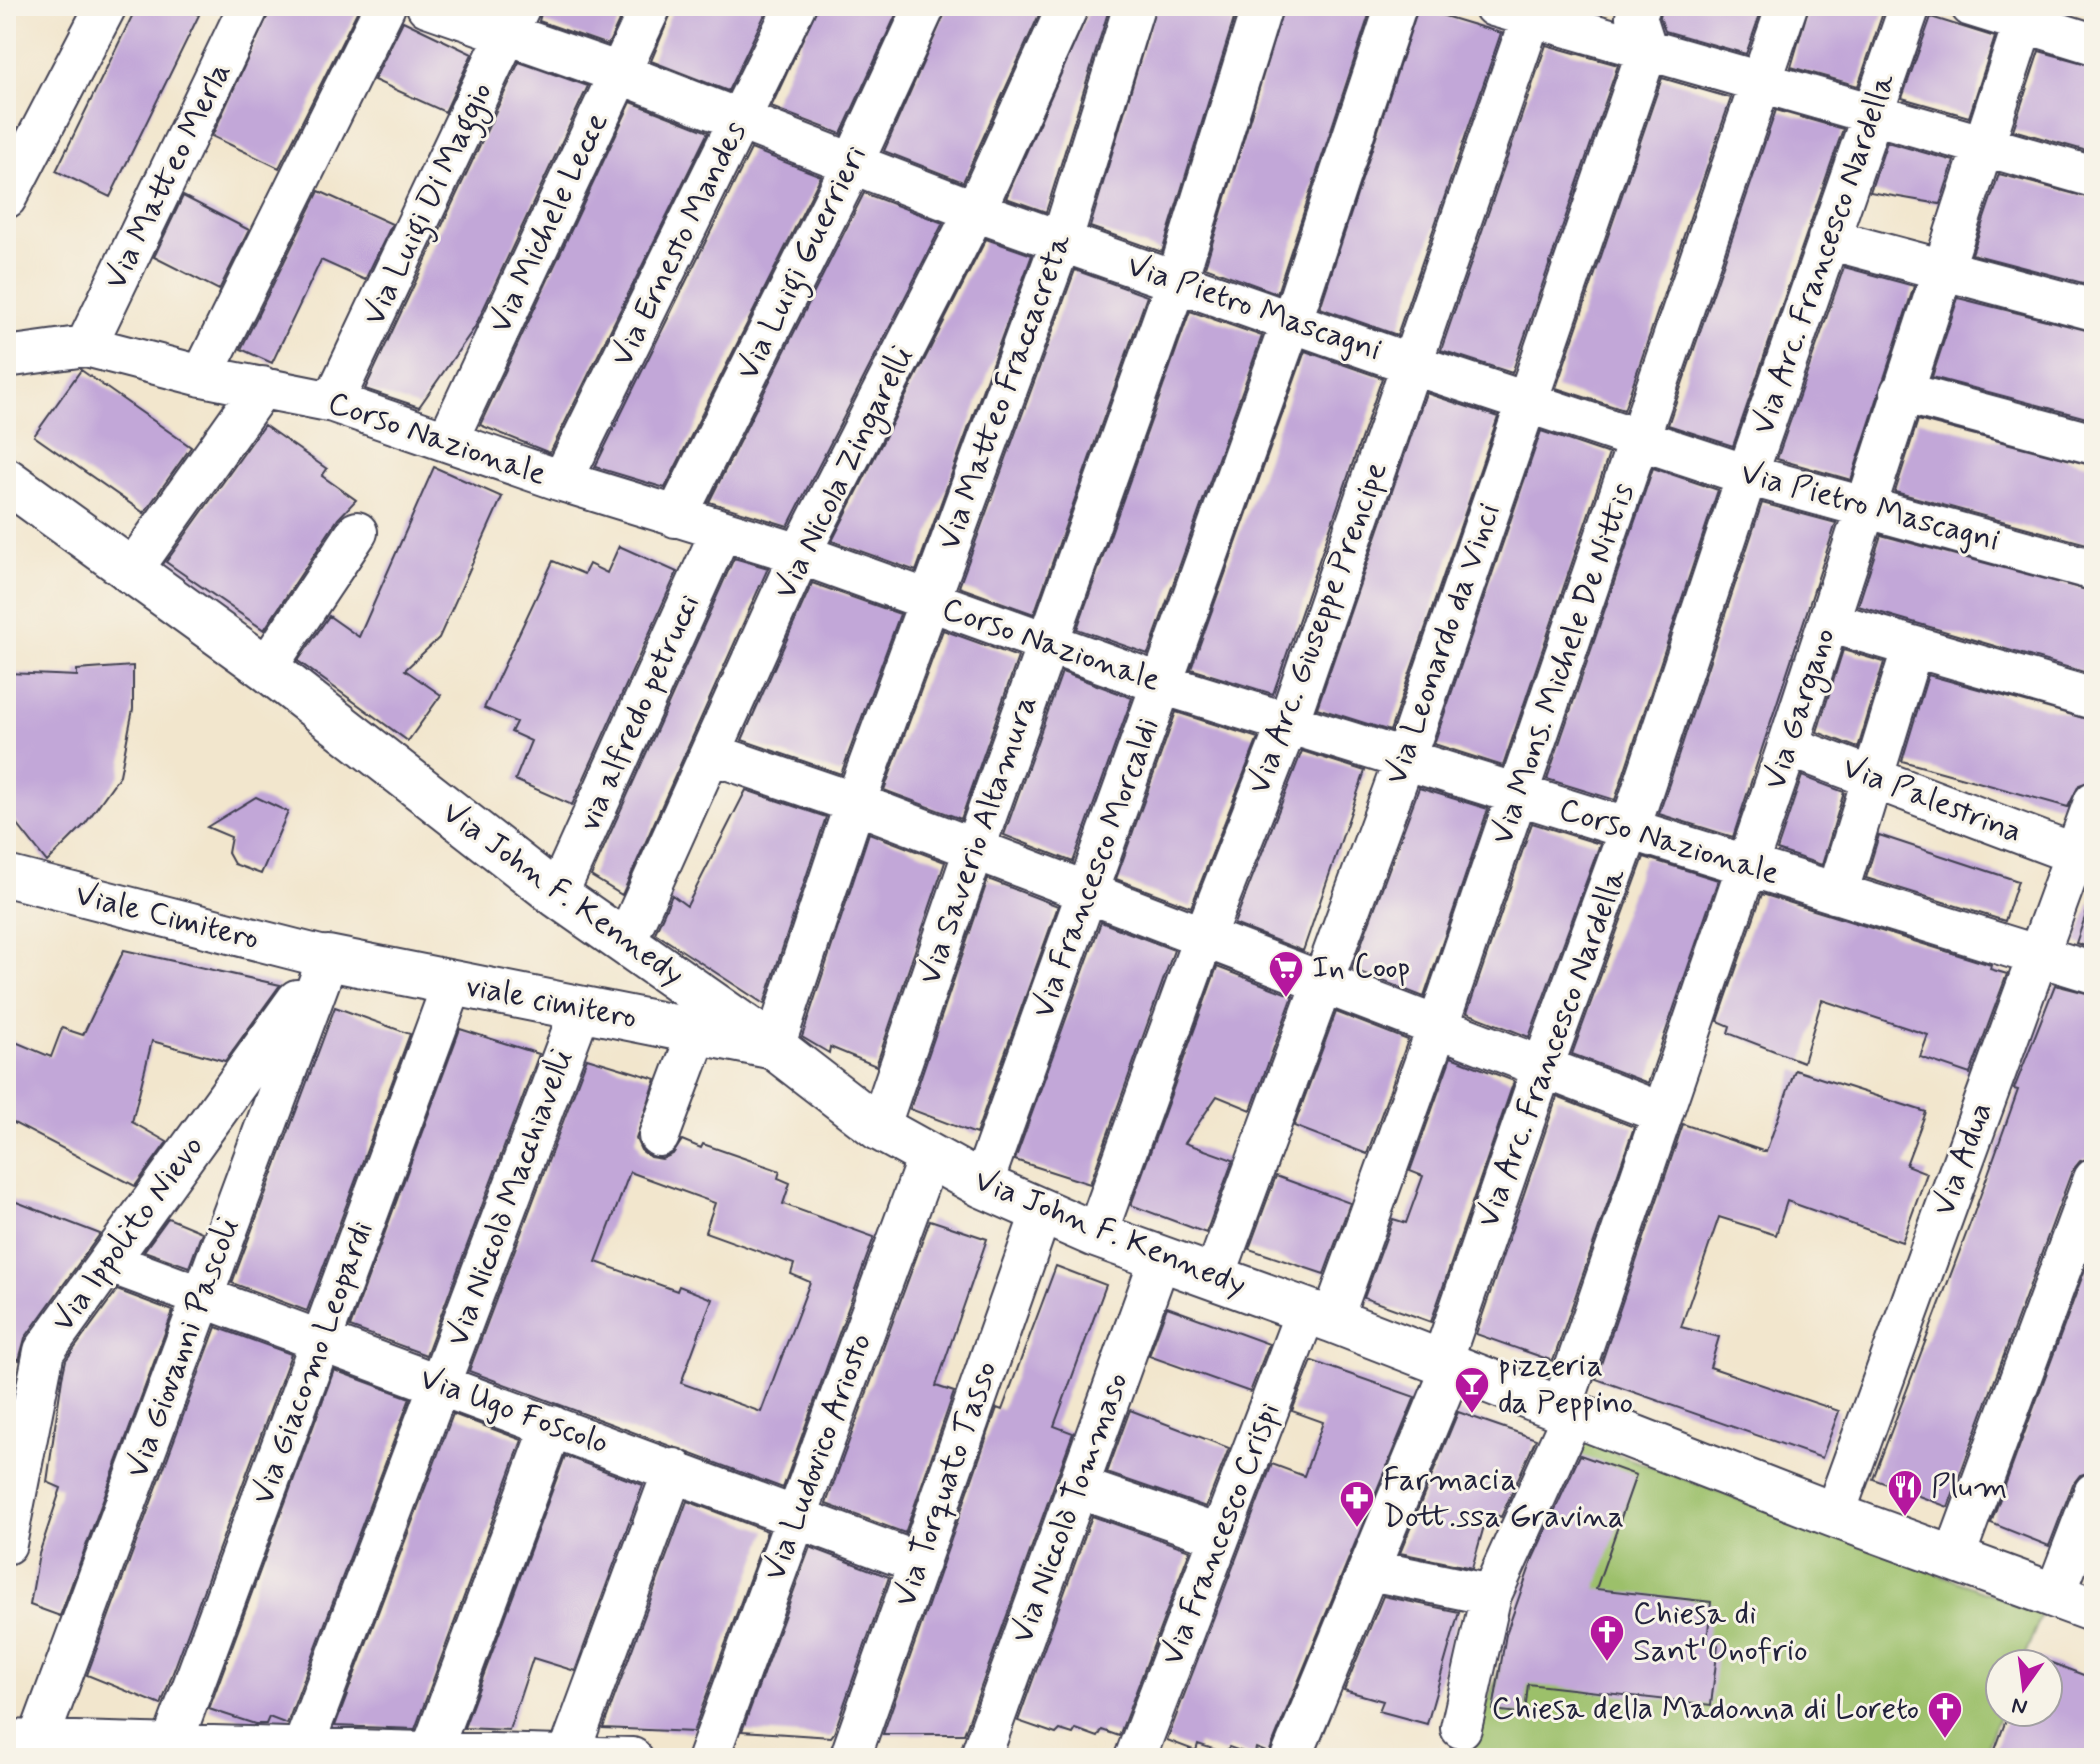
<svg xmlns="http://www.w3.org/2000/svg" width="2100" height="1764" viewBox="0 0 2100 1764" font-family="Mynerve,sans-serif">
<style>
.green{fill:#9cc06a;stroke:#5f7152;stroke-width:2}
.building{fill:#c2a7d8;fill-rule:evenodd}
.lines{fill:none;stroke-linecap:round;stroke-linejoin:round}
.minor-casing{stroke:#413f51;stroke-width:44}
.tertiary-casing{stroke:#413f51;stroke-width:48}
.secondary-casing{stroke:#413f51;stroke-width:48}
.minor{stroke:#fff;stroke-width:40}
.tertiary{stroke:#fff;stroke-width:44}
.secondary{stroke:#fff;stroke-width:44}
.labels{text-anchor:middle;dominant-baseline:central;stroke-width:6;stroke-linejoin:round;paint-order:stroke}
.street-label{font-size:32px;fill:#22223b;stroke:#f7f3e8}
.poi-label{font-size:32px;fill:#22223b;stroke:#f7f3e8;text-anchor:start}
</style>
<rect width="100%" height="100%" fill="#f7f3e8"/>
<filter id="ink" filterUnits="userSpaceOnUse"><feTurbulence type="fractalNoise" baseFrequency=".0125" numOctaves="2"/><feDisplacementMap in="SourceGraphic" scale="16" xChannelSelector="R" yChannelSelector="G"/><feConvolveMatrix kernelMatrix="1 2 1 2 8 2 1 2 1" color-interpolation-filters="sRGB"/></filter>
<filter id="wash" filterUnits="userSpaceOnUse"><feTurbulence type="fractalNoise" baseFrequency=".006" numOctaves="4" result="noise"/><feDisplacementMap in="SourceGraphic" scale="32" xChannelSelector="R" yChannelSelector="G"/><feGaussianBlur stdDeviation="1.8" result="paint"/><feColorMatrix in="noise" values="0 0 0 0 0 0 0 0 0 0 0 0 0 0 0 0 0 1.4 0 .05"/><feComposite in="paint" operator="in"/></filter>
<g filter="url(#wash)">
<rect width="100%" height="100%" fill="#f2e6cd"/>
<!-- green -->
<path class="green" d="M1582,1441L2042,1613L2021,1664H2000L2001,1712L1982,1758H1467Z"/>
<g id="blocks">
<!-- building -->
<path class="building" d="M137,6H181L199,15L110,197L56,171Z
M272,6L359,8L279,168L212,136Z
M543,6H626L608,45L539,21Z
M674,6H769L728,91L651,61Z
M818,6H900L841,134L771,107Z
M948,6H1043L963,182L884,151Z
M1091,6H1110L1046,212L1006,198Z
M1156,6H1238L1162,252L1090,227Z
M1284,6H1372L1277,293L1205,267Z
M1662,6H1763L1746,54L1665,31L1660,17Z
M1809,6L1885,7L1858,86L1791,67Z
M1418,8L1501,33L1397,335L1320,308Z
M1931,17L1995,37L1969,117L1902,98Z
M403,21L472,54L445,112L374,80Z
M1546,45L1618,65L1512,373L1441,350Z
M2039,51L2094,66V153L2013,130Z
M519,62L588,86L475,327L419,407L365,389Z
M1662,78L1731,98L1624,410L1556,388Z
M631,102L708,132L550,453L480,425Z
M1776,110L1843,129L1733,446L1668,425Z
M1887,142L1954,161L1940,204L1870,192Z
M751,149L821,176L665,488L595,467Z
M1999,174L2094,199V286L1972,254Z
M319,191L392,224L365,280L321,260L272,363L241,349Z
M864,193L943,223L788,526L709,502Z
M183,196L249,230L219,290L154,257Z
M986,239L1032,255L916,571L832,541Z
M1844,267L1914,286L1851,480L1777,459Z
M1075,270L1147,296L1034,614L959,587Z
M1958,298L2094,332V420L1932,377Z
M1190,311L1262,336L1148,654L1077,629Z
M1305,351L1382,378L1273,694L1191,669Z
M81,370L191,447L144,513L34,436Z
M1426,393L1498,417L1390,731L1317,708Z
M1918,420L2094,466V546L1895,492Z
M264,425L327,469L322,476L356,500L338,519L264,630L166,562Z
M1541,431L1609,454L1503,766L1434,744Z
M434,467L502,497L439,638L405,670L441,695L408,741L298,661L329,616L359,637Z
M1653,468L1718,490L1615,800L1547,779Z
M1762,503L1836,523L1733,837L1659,814Z
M1881,535L2094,592V675L1858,606Z
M619,546L677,572L572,805L515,780L531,741L511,732L516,722L484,708L553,561L584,574L589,564L607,573Z
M734,558L768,568L622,895L591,876Z
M812,583L900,614L841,774L742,740Z
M943,630L1018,657L961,819L884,790Z
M1843,650L1884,662L1858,748L1817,732Z
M133,666V709L120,775L85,824L47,862L6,810L8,673L77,676V670Z
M1062,672L1132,698L1073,862L1004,835Z
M1928,675L2094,721V780L2079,785L2068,807L1902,761Z
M1176,712L1258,738L1191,907L1116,879Z
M1302,751L1365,771L1303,951L1234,924Z
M1802,776L1844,792L1822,865L1777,850Z
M1419,788L1488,809L1424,997L1352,969Z
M746,790L826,817L764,1004L655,933L672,895L687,906Z
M256,797L288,812L261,874L234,864L228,853L231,837L207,827Z
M1532,823L1600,844L1529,1037L1467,1013Z
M869,833L945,862L876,1066L830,1047L829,1053L802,1037Z
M1879,835L2018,881L2005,921L1866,878Z
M1644,857L1718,880L1648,1083L1572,1054Z
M988,879L1058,906L976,1134L910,1109Z
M1762,894L1991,965L1990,969L2007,974L1970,1074L1920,1057L1928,1035L1822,1000L1803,1062L1728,1033L1730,1026L1718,1021Z
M2090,903L2094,904V949L2076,943Z
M1101,922L1174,950L1090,1184L1015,1160Z
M124,950L280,985L225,1061L152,1041L132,1122L167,1142L135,1186L6,1119V1038L51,1057L62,1028L83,1035Z
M1217,967L1293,996L1251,1110L1217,1096L1185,1143L1233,1160L1206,1233L1131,1205Z
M2055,985L2094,995V1157L2080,1161L2072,1171L1948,1507L1873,1479L1973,1216L2018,1090L2014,1089Z
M335,1007L410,1034L307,1311L232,1283Z
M1336,1012L1408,1040L1367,1154L1294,1126Z
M460,1029L539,1054L426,1355L350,1327Z
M1451,1057L1514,1081L1431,1322L1364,1298L1393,1219L1406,1223L1423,1176L1410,1171Z
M587,1058L656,1079L636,1139L641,1150L650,1157L662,1159L673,1154L682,1140L701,1148L703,1144L752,1161L780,1171L778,1178L790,1183L783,1204L874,1237L783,1488L469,1371ZM630,1172L715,1203L705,1232L794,1264L791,1274L810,1282L761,1412L681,1383L712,1299L679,1286L677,1291L596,1262Z
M1795,1070L1926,1112L1906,1165L1927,1173L1902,1242L1787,1201L1776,1235L1719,1217L1681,1327L1719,1337L1710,1367L1839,1411L1822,1458L1596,1379L1683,1124L1766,1152Z
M1557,1097L1634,1127L1553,1361L1476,1334Z
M1276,1176L1350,1203L1324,1274L1249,1249Z
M6,1198L100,1234L25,1338L19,1360L6,1354Z
M168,1218L202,1232L189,1267L144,1251Z
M930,1220L987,1239L936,1386L954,1392L905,1533L826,1504Z
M2094,1245V1471L2080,1475L2073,1484L2049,1546L1991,1523Z
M1056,1266L1106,1285L1054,1426L1073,1433L964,1734H883L997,1408L1002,1410Z
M117,1290L173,1311L60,1616L30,1605L39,1554L61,1488L47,1482L62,1378L66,1360Z
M1167,1307L1269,1344L1250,1392L1149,1356Z
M216,1327L291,1354L161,1705L87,1675Z
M1312,1361L1415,1397L1269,1753L1256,1748L1254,1756L1229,1747L1225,1753L1198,1744L1196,1751L1167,1740L1272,1464L1304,1476L1323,1422L1292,1411Z
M334,1370L410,1398L287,1724L269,1717L266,1724H255L209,1709Z
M1130,1410L1229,1448L1206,1507L1107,1473Z
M1458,1412L1536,1439L1501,1517L1488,1512L1472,1568L1400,1553Z
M453,1414L522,1440L415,1729L335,1726Z
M1580,1455L1636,1475L1596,1589L1711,1602L1707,1643L1718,1645L1711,1705L1528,1684L1525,1714L1493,1710L1506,1634L1533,1558Z
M565,1456L643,1485L575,1671L533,1658L509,1730L464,1728Z
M687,1501L767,1531L693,1732L603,1728Z
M1092,1516L1190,1550L1119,1736L1102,1730L1098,1737L1076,1729L1073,1734L1060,1730L1056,1734L1018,1721Z
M810,1547L889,1577L834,1733L831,1737L742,1731Z
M1383,1596L1459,1612L1427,1724L1379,1711L1383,1701L1344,1690Z
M2031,1655L2094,1679V1758H1992L2009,1712H2048V1664H2028Z"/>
</g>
</g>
<g filter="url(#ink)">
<use href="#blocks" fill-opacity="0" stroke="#413f51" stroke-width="2"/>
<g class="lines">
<defs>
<path id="minor" d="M427,6L619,73L975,211L1411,364L1747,475L2094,570
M1494,6L2094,177
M1971,6L2094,44
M6,198L106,6
M1828,239L2094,310
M86,346L249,6
M6,357L86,346L202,376L333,402L562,481L800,554L1162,684L2094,973
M202,376L385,6
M1901,392L2094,444
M333,402L520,6
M448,439L651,6
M562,481L795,6
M676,517L852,165L925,6
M130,573L262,387
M1829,622L2094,699
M266,668L357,532
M1788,746L2075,854
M712,754L855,803L1662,1113
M6,876L328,958
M1837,894L1912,649
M557,895L721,531
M625,943L800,554L975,211L1068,6
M774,1047L855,803L1062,239L1134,6
M879,1128L974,850L1176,283L1262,6
M659,1136L698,1032
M982,1185L1291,323L1396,6
M1096,1235L1203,939L1288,723L1531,17
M108,1262L919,1563
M1214,1278L1404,761L1647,51L1636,17L1640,6
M1332,1320L1438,1026L1787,6
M1441,1364L1542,1069L1630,828L1747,475L1910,6
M1561,1410L1788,746L2029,6
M1078,1487L1220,1536
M1834,1515L2094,802
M6,1544L44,1351L297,1000
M1954,1558L2094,1179
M1370,1570L1491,1595
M2055,1595L2094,1493
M1461,1728L1491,1595L1573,1414
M39,1738L328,958
M6,1740L632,1758
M172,1743L453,983
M303,1747L581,1008
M431,1752L552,1426
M568,1756L674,1469
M708,1758L929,1155
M850,1758L1042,1211
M980,1758L1160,1259
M1135,1758L1306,1311
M1291,1758L1452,1367"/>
<path id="tertiary" d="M328,958L774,1047"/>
<path id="secondary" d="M6,480L266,668L557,895L774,1047L879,1128L982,1185L1096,1235L1332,1320L1834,1515L2094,1610"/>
</defs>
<!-- minor casing -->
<use href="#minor" class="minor-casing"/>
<!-- tertiary casing -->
<use href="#tertiary" class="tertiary-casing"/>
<!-- secondary casing -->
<use href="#secondary" class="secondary-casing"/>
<!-- minor -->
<use href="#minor" class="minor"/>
<!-- tertiary -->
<use href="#tertiary" class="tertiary"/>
<!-- secondary -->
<use href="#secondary" class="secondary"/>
</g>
</g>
<!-- icons -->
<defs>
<symbol id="supermarket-pin" viewBox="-11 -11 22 30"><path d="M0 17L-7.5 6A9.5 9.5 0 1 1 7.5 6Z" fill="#b5179e" stroke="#f7f3e8"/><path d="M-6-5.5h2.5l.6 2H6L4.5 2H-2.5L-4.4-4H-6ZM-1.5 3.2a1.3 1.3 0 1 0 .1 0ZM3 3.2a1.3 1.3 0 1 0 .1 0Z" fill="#fff"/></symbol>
<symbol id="bar-pin" viewBox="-11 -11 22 30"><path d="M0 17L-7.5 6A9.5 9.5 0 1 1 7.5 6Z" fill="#b5179e" stroke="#f7f3e8"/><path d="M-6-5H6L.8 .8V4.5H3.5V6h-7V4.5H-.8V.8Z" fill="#fff"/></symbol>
<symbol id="restaurant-pin" viewBox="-11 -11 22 30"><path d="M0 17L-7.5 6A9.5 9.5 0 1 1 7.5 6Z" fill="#b5179e" stroke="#f7f3e8"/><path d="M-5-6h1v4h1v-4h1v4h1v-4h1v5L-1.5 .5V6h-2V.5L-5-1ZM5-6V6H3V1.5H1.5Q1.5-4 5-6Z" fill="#fff"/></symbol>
<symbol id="pharmacy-pin" viewBox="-11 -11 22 30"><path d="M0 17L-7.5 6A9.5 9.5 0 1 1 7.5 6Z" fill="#b5179e" stroke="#f7f3e8"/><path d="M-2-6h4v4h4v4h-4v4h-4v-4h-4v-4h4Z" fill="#fff"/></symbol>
<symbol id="church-pin" viewBox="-11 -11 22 30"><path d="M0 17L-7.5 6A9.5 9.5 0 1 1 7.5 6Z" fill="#b5179e" stroke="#f7f3e8"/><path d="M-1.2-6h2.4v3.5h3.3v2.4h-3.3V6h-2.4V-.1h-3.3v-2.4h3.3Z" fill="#fff"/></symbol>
</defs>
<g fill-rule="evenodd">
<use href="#supermarket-pin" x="1266" y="948" width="40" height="54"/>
<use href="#bar-pin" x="1452" y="1364" width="40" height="54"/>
<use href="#restaurant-pin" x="1885" y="1467" width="40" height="54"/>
<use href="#pharmacy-pin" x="1337" y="1478" width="40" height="54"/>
<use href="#church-pin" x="1587" y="1612" width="40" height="54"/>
<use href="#church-pin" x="1925" y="1689" width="40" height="54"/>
</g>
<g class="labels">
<!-- street labels -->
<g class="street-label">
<text transform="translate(168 176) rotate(-64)">Via Matteo Merla</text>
<text transform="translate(428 204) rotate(-65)">Via Luigi Di Maggio</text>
<text transform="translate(549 223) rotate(-65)">Via Michele Lecce</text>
<text transform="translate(679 244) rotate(-64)">Via Ernesto Mandes</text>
<text transform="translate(1824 254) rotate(-71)">Via Arc. Francesco Nardella</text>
<text transform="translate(802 263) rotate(-64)">Via Luigi Guerrieri</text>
<text transform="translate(1254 308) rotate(19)">Via Pietro Mascagni</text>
<text transform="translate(1005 392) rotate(-70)">Via Matteo Fraccacreta</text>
<text transform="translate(437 439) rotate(19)">Corso Nazionale</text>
<text transform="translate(844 473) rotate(-64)">Via Nicola Zingarelli</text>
<text transform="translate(1870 507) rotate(15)">Via Pietro Mascagni</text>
<text transform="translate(1318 628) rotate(-70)">Via Arc. Giuseppe Prencipe</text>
<text transform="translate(1443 644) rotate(-71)">Via Leonardo da Vinci</text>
<text transform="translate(1051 645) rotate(19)">Corso Nazionale</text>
<text transform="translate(1563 664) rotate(-71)">Via Mons. Michele De Nittis</text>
<text transform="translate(1800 709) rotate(-72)">Via Gargano</text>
<text transform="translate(639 713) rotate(-66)">via alfredo petrucci</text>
<text transform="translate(1932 800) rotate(21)">Via Palestrina</text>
<text transform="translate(978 840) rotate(-71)">Via Saverio Altamura</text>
<text transform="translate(1669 842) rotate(17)">Corso Nazionale</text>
<text transform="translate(1096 868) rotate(-70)">Via Francesco Morcaldi</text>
<text transform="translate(563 894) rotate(36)">Via John F. Kennedy</text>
<text transform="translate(167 917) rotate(14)">Viale Cimitero</text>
<text transform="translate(551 1002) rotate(11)">viale cimitero</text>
<text transform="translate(1552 1048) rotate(-70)">Via Arc. Francesco Nardella</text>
<text transform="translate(1963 1159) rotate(-70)">Via Adua</text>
<text transform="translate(510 1198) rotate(-70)">Via Niccolò Macchiavelli</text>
<text transform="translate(1110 1233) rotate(22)">Via John F. Kennedy</text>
<text transform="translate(128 1234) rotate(-54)">Via Ippolito Nievo</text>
<text transform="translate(183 1348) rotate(-70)">Via Giovanni Pascoli</text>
<text transform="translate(313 1363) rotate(-70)">Via Giacomo Leopardi</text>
<text transform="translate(514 1411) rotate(20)">Via Ugo Foscolo</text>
<text transform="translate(818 1457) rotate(-70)">Via Ludovico Ariosto</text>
<text transform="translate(946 1484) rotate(-71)">Via Torquato Tasso</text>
<text transform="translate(1070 1508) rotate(-70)">Via Niccolò Tommaso</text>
<text transform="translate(1221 1534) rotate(-69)">Via Francesco Crispi</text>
</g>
<!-- poi labels -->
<g class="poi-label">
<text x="1312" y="968">In Coop</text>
<text x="1498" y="1366">pizzeria<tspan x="1498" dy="37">da Peppino</tspan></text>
<text x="1383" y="1480">Farmacia<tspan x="1383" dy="37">Dott.ssa Gravina</tspan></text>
<text x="1931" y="1487">Plum</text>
<text x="1633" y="1614">Chiesa di<tspan x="1633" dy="37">Sant'Onofrio</tspan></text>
<text x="1919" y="1709" text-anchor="end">Chiesa della Madonna di Loreto</text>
</g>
</g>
<!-- margin -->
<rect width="2100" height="1764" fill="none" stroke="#f7f3e8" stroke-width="32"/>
<!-- north arrow -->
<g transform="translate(2024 1688) rotate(194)"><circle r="38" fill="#f7f3e8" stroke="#a29fa3" stroke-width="2"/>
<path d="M0-6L14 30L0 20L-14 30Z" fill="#b5179e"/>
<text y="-12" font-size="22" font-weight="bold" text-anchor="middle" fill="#22223b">N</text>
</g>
</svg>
